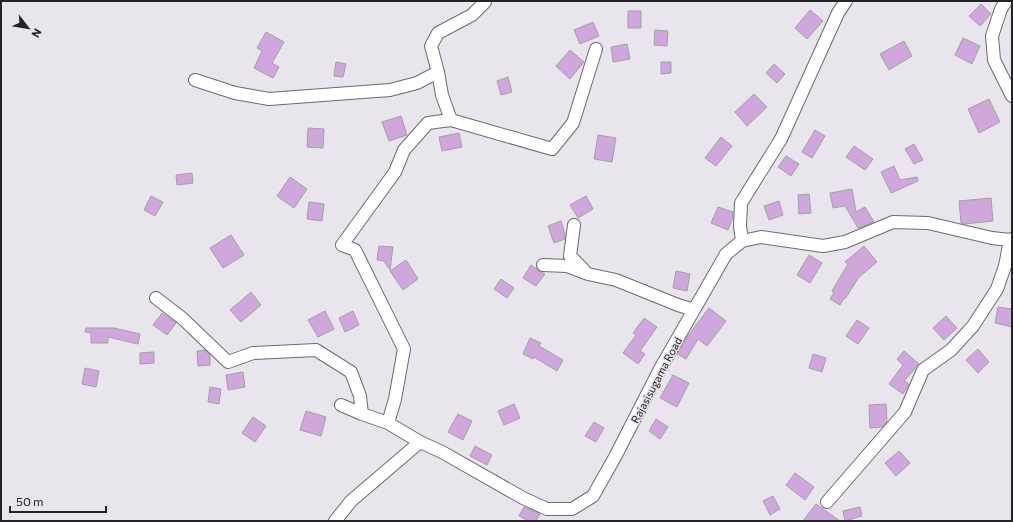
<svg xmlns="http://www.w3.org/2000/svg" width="1013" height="522" viewBox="0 0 1013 522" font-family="Commissioner,sans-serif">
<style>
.building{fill:#cfa7dd;stroke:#a49fa6}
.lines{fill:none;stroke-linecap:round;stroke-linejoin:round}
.minor-casing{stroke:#6d6a70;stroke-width:14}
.minor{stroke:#fff;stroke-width:12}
.labels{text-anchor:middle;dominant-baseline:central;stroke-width:3;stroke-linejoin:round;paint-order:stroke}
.street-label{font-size:11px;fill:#242225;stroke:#e9e5ed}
</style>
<rect width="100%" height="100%" fill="#e9e5ed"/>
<!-- building -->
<path class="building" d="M981,4L991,14L980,26L969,16Z
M810,10L823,21L807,39L795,28Z
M628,11H641V28H628Z
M593,22L599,36L580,44L574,30Z
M655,30L668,31L667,46L654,45Z
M266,32L284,42L272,63L279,67L273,78L254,68L262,51L257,48Z
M963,38L980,46L972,64L955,55Z
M904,41L912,56L889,70L880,54Z
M627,44L630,59L613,62L611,47Z
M570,50L584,62L570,79L556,66Z
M336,62L346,64L343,77L334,76Z
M661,62H671V73L661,74Z
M774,64L785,74L777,83L766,73Z
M508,77L512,92L501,95L497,81Z
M754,94L767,107L747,126L735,112Z
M989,99L1000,122L979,133L968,109Z
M401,116L407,135L389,141L382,122Z
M308,128L324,129L323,148L307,147Z
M815,130L825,136L812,158L802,152Z
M459,133L462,147L442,151L439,137Z
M598,135L616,138L612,162L594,159Z
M721,137L732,146L716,166L705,158Z
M914,144L923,160L914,164L905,149Z
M854,146L873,159L865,170L846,157Z
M786,156L799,164L791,176L778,167Z
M894,166L900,180L917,177L918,181L891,193L881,172Z
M192,173L193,183L177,185L176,175Z
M290,177L307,189L294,208L277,196Z
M852,189L856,212L865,207L874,222L858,228L845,206L833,208L830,193Z
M809,194L811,213L799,214L798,195Z
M151,196L163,202L155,216L144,210Z
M586,196L593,209L578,218L570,205Z
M991,198L993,221L964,224L961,223L959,201Z
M779,201L783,215L769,220L764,206Z
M309,202L324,204L322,221L307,219Z
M718,207L733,212V217L728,230L711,223Z
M561,221L565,234V239L554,243L548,226Z
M231,235L244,255L223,268L210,248Z
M379,246L393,247L390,270L384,261L377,260Z
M864,246L877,262L859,277L845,299L844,298L840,305L830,299L834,292L832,291L848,264L845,262Z
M809,255L822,263L810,283L797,275Z
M406,260L418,279L403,290L390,271Z
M531,265L539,271L545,274L536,286L523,278Z
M676,271L690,274L687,291L673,288Z
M501,279L514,288L507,298L494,289Z
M251,292L261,305L241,322L230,310Z
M998,307L1012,309V327L995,323Z
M709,308L726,321L707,346L698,339L686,359L677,354L687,337Z
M325,311L334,329L318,337L308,320Z
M353,311L359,325L345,332L339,318Z
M162,313L176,323L167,335L153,325Z
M946,316L957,328L944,340L933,328Z
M644,318L657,327L640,351L645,354L638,364L623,353L636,335L633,333Z
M857,320L869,328L858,344L846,336Z
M86,328H114L140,334L138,344L108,337V343H91V333L85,332Z
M530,338L541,343L539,346L563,360L557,371L534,357L533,359L523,354Z
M978,349L989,362L978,373L966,360Z
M205,350L210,355V365L198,366L197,351Z
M904,351L919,364L904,381L909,384L903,394L889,384L903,365L897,359Z
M154,352V363L140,364V353Z
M813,354L826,358L822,372L809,368Z
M85,368L99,371L96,387L82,384Z
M243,372L245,387L228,390L226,375Z
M673,375L689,383L677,407L660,398Z
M210,387L221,389L219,404L208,402Z
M514,404L520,418L504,425L498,411Z
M886,404L887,422L882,427L870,428L869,405Z
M306,411L326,417L321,436L300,430Z
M458,414L472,421L463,440L448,432Z
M253,417L266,426L255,442L242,433Z
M656,419L668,427L660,439L649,431Z
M594,422L604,428L596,442L585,436Z
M475,446L492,455L487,465L470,456Z
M899,451L910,463L896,476L885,463Z
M795,473L814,487L805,500L786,485Z
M773,496L780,509L770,515L763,501Z
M816,504L840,521H803Z
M524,507L540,514L536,521H529L519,516Z
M860,507L862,516L845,521L843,511Z"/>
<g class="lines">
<defs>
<path id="minor" d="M1006,1L1001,9L992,36L994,60L1012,96
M195,80L235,93L269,99L390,90L417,83L438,72
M451,120L442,95L438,72L431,46L438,33L472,15L485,2
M574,225L570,256L584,270
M742,241L740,226L741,203L781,139L838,13L846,1
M543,265L567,266L588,274L616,280L678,305L694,310
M156,298L182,318L228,362L253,353L316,350L351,372L360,396L362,414
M341,405L362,414L388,423L420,442
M388,423L395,399L404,349L355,250L342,245L395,172L404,150L428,123L451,120L552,149L573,123L596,49
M827,502L905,412L923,370L951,350L973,326L997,289L1005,266L1010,240
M335,521L351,501L420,442L442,452L523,498L547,509H572L593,496L615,457L660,369L726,254L742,241L761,237L823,246L845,242L893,222L928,223L992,238L1010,240L1012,239"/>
</defs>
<!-- minor casing -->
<use href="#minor" class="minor-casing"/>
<!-- minor -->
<use href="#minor" class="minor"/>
</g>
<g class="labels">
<!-- street labels -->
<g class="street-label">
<text transform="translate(656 380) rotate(-62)">Rajasisugama Road</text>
</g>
</g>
<!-- border -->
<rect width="1013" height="522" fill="none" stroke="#242225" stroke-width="4"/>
<!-- north arrow -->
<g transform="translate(28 28) rotate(121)" stroke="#e9e5ed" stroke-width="3" paint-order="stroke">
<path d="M0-3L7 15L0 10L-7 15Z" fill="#242225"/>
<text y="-6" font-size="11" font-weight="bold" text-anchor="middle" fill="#242225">N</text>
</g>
<!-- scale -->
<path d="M10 506v6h96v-6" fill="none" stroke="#242225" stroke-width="2"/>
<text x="16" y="506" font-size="12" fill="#242225" stroke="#e9e5ed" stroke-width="3" paint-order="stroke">50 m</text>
</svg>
